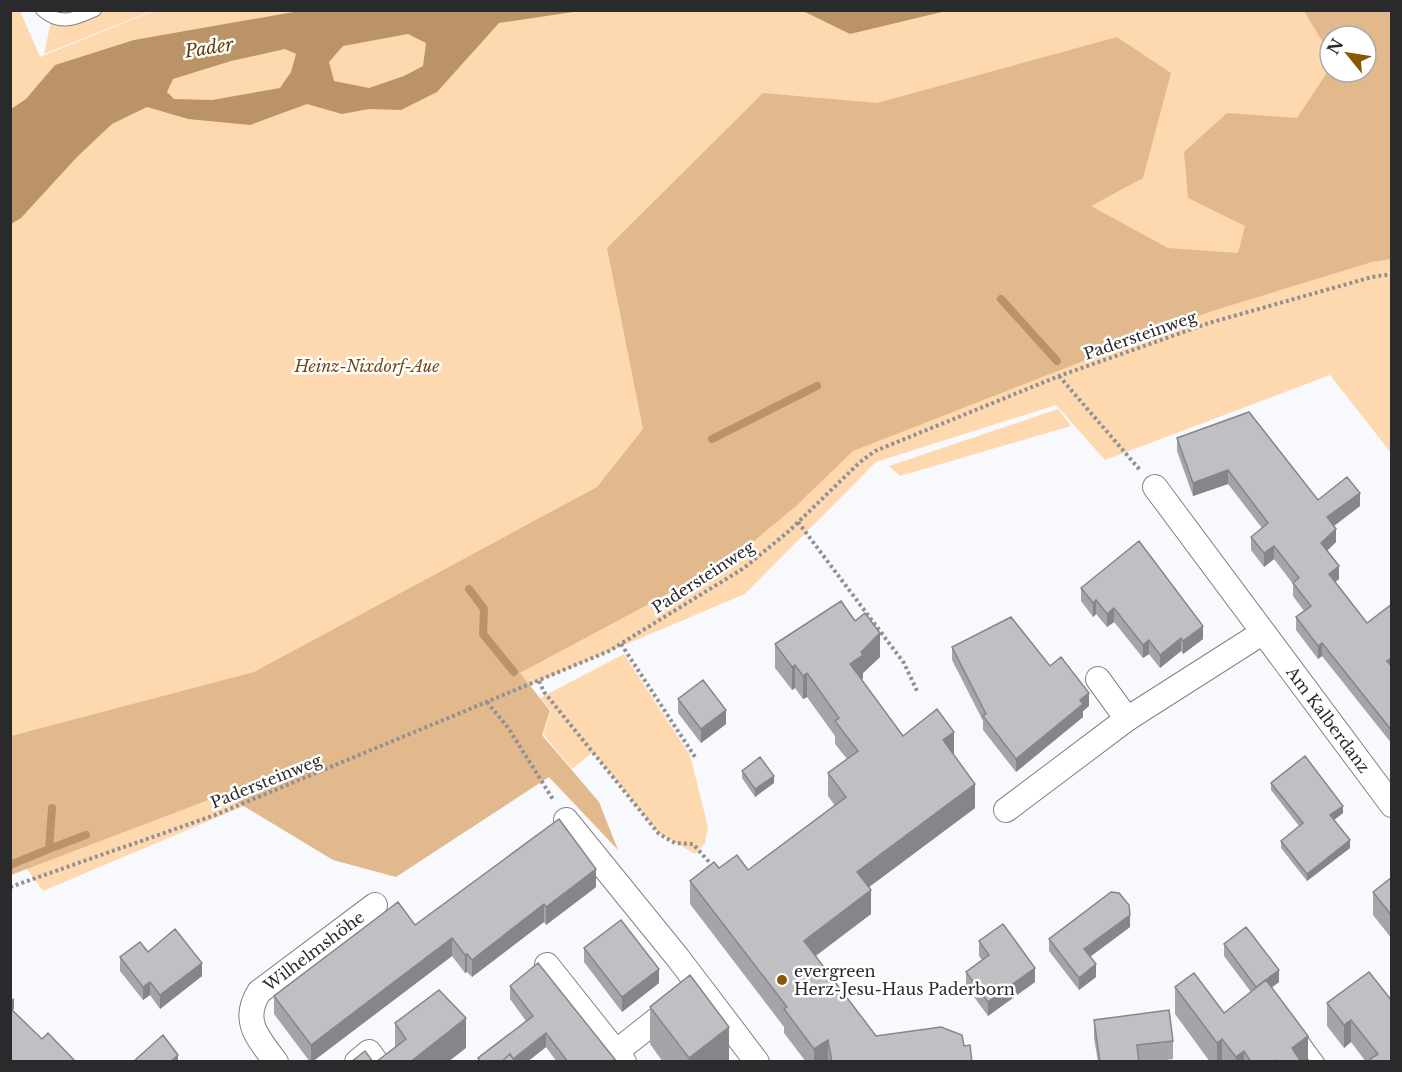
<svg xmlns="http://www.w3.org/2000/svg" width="1402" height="1072" viewBox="0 0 1402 1072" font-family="'Libre Baskerville',serif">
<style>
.green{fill:#fed9b0;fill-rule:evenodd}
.forest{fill:#e1b98c}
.water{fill:#ba9467;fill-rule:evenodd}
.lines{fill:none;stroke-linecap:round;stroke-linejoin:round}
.stream{stroke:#ba9467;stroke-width:8}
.service-casing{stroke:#828387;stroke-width:14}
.minor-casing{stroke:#828387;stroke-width:26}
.path{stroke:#919194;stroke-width:4;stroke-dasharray:3 3;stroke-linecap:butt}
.service{stroke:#fff;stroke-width:12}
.minor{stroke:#fff;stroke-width:24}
.wall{fill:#a3a5a9}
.shaded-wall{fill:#858689}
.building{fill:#bec0c4;stroke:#858689;stroke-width:1.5}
.poi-dot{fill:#8a5702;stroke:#fff;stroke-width:2}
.labels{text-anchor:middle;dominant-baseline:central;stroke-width:5;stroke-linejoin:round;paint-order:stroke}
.street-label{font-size:16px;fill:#2a2a2c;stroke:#fff}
.park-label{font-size:16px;font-style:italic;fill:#724b17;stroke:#fff}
.poi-label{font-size:16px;fill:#2a2a2c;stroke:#fff;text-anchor:start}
.water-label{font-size:18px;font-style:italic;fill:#603b00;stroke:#fff}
</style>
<rect width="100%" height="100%" fill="#f8f9fd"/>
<!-- green -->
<path class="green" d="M156,10L1391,11V453L1330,375L1105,460L1056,405L876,462L745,594L43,891L26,868L11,875V11H20L40,57ZM1330,36H1366V72H1330Z
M57,11H152L44,54L53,12Z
M1058,409L1071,426L900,476L889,466Z
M624,654L690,755L708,827L705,843L695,854L659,833L593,752L572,769L543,734L551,711L540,698Z"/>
<!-- forest -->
<path class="forest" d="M1304,11H1391V259L1372,262L1209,312L853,451L795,507L731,560L520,673L550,711L542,735L599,802L618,850L549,777L396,877L333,860L224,794L11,875V736L254,672L597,487L643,429L607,248L763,93L877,103L1117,37L1171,73L1143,178L1091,206L1168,248L1238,253L1245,226L1188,198L1184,152L1227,113L1297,118L1330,68V72H1366V36H1330V54Z"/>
<!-- water -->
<path class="water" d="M299,11H580L499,23L437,92L401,110L369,109L342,114L307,104L250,125L188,119L147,107L112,124L77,157L21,218L11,224V109L26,99L55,65L134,40ZM408,34L426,43L423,66L404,76L369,88L334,81L329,62L343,46ZM285,49L296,54L291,72L280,88L212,100L174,99L167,92L173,79L231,61Z
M803,11H946L850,34Z"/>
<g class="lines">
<!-- stream -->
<path class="stream" d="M1001,299L1057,361
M712,439L817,386
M469,589L484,609L483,634L514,672
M49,849L86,835
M10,865L49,849L52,808"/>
<defs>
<path id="service" d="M42,10C60,26 75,19 95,10
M1299,1036L1318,1062"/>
<g id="minor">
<path id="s1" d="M1155,487L1392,805"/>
<path d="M1098,679L1127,719"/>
<path d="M1006,810L1127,719L1262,633"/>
<path d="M566,820L678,958L757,1062"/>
<path d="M547,965L624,1062"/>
<path d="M616,1052L674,1006"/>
<path id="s2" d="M276,1062C258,1038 241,1021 259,992L375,905"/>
<path d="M357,1062L369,1052L376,1062"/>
</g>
</defs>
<!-- service casing -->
<use href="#service" class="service-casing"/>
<!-- minor casing -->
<use href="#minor" class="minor-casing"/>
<!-- path -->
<path class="path" d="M1059,376L1140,470
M798,522L904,663L917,691
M621,644L695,757
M539,681L544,692L659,834L675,843L693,844L710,863
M487,702L509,729L554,801
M10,887L215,815L609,651L744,568L789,531L859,463L875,451L1059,376L1209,323L1372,277L1392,274"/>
<!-- service -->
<use href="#service" class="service"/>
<!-- minor -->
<use href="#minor" class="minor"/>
</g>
<!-- wall -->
<path class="wall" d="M1177,438L1318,500L1360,506L1334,526L1336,542L1327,551L1339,579L1335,582L1367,623L1392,604V744L1322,656L1318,659L1296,630V617L1304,611L1293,596V584L1274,559L1264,567L1251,550V537L1262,528L1228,484L1193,496L1177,451Z
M1081,588L1203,639L1183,654L1181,651L1160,668L1149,654L1143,658L1114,622L1107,627L1096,614L1093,617L1081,601Z
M855,621L880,657L863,673V678L862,680L903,736L954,755L975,808L869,887L871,914L816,956L876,1036L964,1046L972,1062H806L784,1033V1027L690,904V881L719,868L748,870L835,806L828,796V773L847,759L835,744V736L807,697L803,699L795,688L792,690L775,668V644Z
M952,647L1050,666L1089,706L1083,711V717L1016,772L983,730V721L952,660Z
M678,699L726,724L701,743L678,713Z
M742,771L774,783L755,797L742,778Z
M1271,783L1343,813L1334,820L1350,848L1307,881L1281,848V841L1299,826L1271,790Z
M1392,877V939L1373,915V892Z
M596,887L546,925L544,922L472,977L467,972L465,973L452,956L312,1062H310L274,1014V996L415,925Z
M1130,927L1090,957L1096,977L1079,990L1049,951V939Z
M979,941L1035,982L988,1016L966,986V972L982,960L979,956Z
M1224,944L1279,982L1272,987L1308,1062H1210L1175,1014V987L1224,1013L1251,992L1224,956Z
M584,948L659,983L622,1012L584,962Z
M148,952L202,976L160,1009L150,995L143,1000L120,971V957Z
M1369,972L1392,1062H1366L1351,1042L1344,1048L1327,1026V1003Z
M510,986L617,1062H557L546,1047L527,1062H478V1058L526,1021L510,999Z
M650,1007L729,1062H663L650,1044Z
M1094,1020L1173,1041V1059L1153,1062H1098L1094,1038Z
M395,1023L466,1048H395Z"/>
<!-- shaded-wall -->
<path class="shaded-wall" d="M1228,470V484L1193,496V483Z
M1360,493V506L1327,531V517Z
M1336,529V542L1321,556V543Z
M1274,546V559L1264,567V553Z
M1339,566V579L1329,587V574Z
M1096,600V614L1093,617V603Z
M1114,608V622L1107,627V614Z
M1203,626V639L1183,654V641Z
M880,633V657L863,673V678L850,688V664L861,652Z
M1181,638V651L1160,668V655Z
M1149,640V654L1143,658V645Z
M1322,643V656L1318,659V646Z
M1392,658V671L1387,661Z
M795,665V688L792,690V667Z
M807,673V697L803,699V676Z
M1089,693V706L1083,711V717L1016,772V759L1080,700Z
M726,710V724L701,743V729Z
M954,732V755L943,740Z
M774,776V783L755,797V789Z
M975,784V808L857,896V872Z
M1343,806V813L1330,823V815Z
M1350,840V848L1307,881V874Z
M596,869V887L546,925V907Z
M871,890V914L804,964V941Z
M544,904V922L472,977V960Z
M1130,915V927L1084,961V949Z
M452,938V956L312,1062H311V1045Z
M467,954V972L465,973V955Z
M202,963V976L160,1009V995Z
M1096,964V977L1079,990V978Z
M1035,968V982L988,1016V1002Z
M659,969V983L622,1012V997Z
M1279,970V982L1256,999V987Z
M150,982V995L143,1000V987Z
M14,998V1009L10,1012V1001Z
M466,1018V1048L448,1062H410Z
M1351,1020V1042L1344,1048V1025Z
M729,1027V1062H689V1058Z
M546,1033V1047L527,1062H510Z
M1308,1036V1062H1292V1048Z
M1222,1039V1062H1217V1043Z
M828,1040V1062H814V1049Z
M1244,1051V1062H1236V1057Z
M178,1055V1062H170Z"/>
<!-- building -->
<path class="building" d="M1249,412L1318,500L1347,477L1360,493L1327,517L1336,529L1321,543L1339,566L1329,574L1367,623L1392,604V658L1387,661L1392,667V731L1322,643L1318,646L1296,617L1311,606L1293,583L1299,578L1274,546L1264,553L1251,537L1268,523L1228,470L1193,483L1177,438Z
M1139,541L1203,626L1183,641L1181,638L1160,655L1149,640L1143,645L1114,608L1107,614L1096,600L1093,603L1081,588Z
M841,601L855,621L865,613L880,633L861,652L863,655L850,664L903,736L937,709L954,732L943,740L975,784L857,872L871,890L804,941L876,1036L941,1027L962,1035L964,1046L970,1045L972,1062H832L828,1040L814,1049L784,1009L787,1007L690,881L714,862L719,868L737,855L748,870L846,797L828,773L858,751L835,721L839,718L807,673L803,676L795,665L792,667L775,644Z
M1011,617L1050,666L1061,657L1089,693L1080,700L1083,704L1016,759L983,716L986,714L952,647Z
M703,680L726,710L701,729L678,699Z
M1305,756L1343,806L1330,815L1350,840L1307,874L1281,841L1303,823L1271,783Z
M760,757L774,776L755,789L742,771Z
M559,819L596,869L546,907L544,904L472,960L467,954L465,955L452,938L311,1045L274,996L398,902L415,925Z
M1392,877V916L1373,892Z
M1111,892L1119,893L1129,905L1130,915L1084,949L1096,964L1079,978L1049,939Z
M621,920L659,969L622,997L584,948Z
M1003,924L1035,968L988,1002L966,972L989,955L979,941Z
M1246,927L1279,970L1256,987L1224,944Z
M175,929L202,963L160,995L150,982L143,987L120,957L140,942L148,952Z
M538,963L617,1062H568L546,1033L513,1059L510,1054L501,1062H481L478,1058L533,1016L510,986Z
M1369,972L1392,1001V1062H1372L1370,1059L1378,1054L1351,1020L1344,1025L1327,1003Z
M1194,973L1224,1013L1266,980L1308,1036L1292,1048L1301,1062H1278L1277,1060L1274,1062H1251L1244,1051L1236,1057L1222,1039L1217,1043L1175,987Z
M690,975L729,1027L689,1058L650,1007Z
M439,990L466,1018L410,1062H376L406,1039L395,1023Z
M10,1008L42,1039L48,1033L76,1062H10Z
M1169,1010L1173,1041L1137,1045L1139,1062H1100L1094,1020Z
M163,1035L178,1055L170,1062H133Z
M365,1051L373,1062H351Z
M510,1054L515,1062H501Z"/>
<!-- markers -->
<circle class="poi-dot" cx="782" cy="980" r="6"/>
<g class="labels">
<!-- street labels -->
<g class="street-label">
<text transform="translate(1140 335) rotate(-19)">Padersteinweg</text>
<text transform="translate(703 577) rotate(-33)">Padersteinweg</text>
<text stroke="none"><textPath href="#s1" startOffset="290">Am Kalberdanz</textPath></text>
<text transform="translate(266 781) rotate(-22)">Padersteinweg</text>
<text stroke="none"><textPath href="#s2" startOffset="147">Wilhelmshöhe</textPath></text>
</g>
<!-- park labels -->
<g class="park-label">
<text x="367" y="366">Heinz-Nixdorf-Aue</text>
</g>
<!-- poi labels -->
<g class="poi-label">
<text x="794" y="971">evergreen<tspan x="794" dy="18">Herz-Jesu-Haus Paderborn</tspan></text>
</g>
<!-- water labels -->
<g class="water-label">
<text transform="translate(209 48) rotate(-9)">Pader</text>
</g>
</g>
<!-- border -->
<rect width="1402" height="1072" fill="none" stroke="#2a2a2c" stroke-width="24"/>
<!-- north arrow -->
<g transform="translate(1348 54) rotate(300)"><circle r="28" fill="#ffffff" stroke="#aaaaab" stroke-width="1.5"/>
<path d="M0-4.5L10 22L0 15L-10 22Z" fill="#8a5702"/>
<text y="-9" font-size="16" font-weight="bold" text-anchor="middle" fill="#2a2a2c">N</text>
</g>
</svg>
